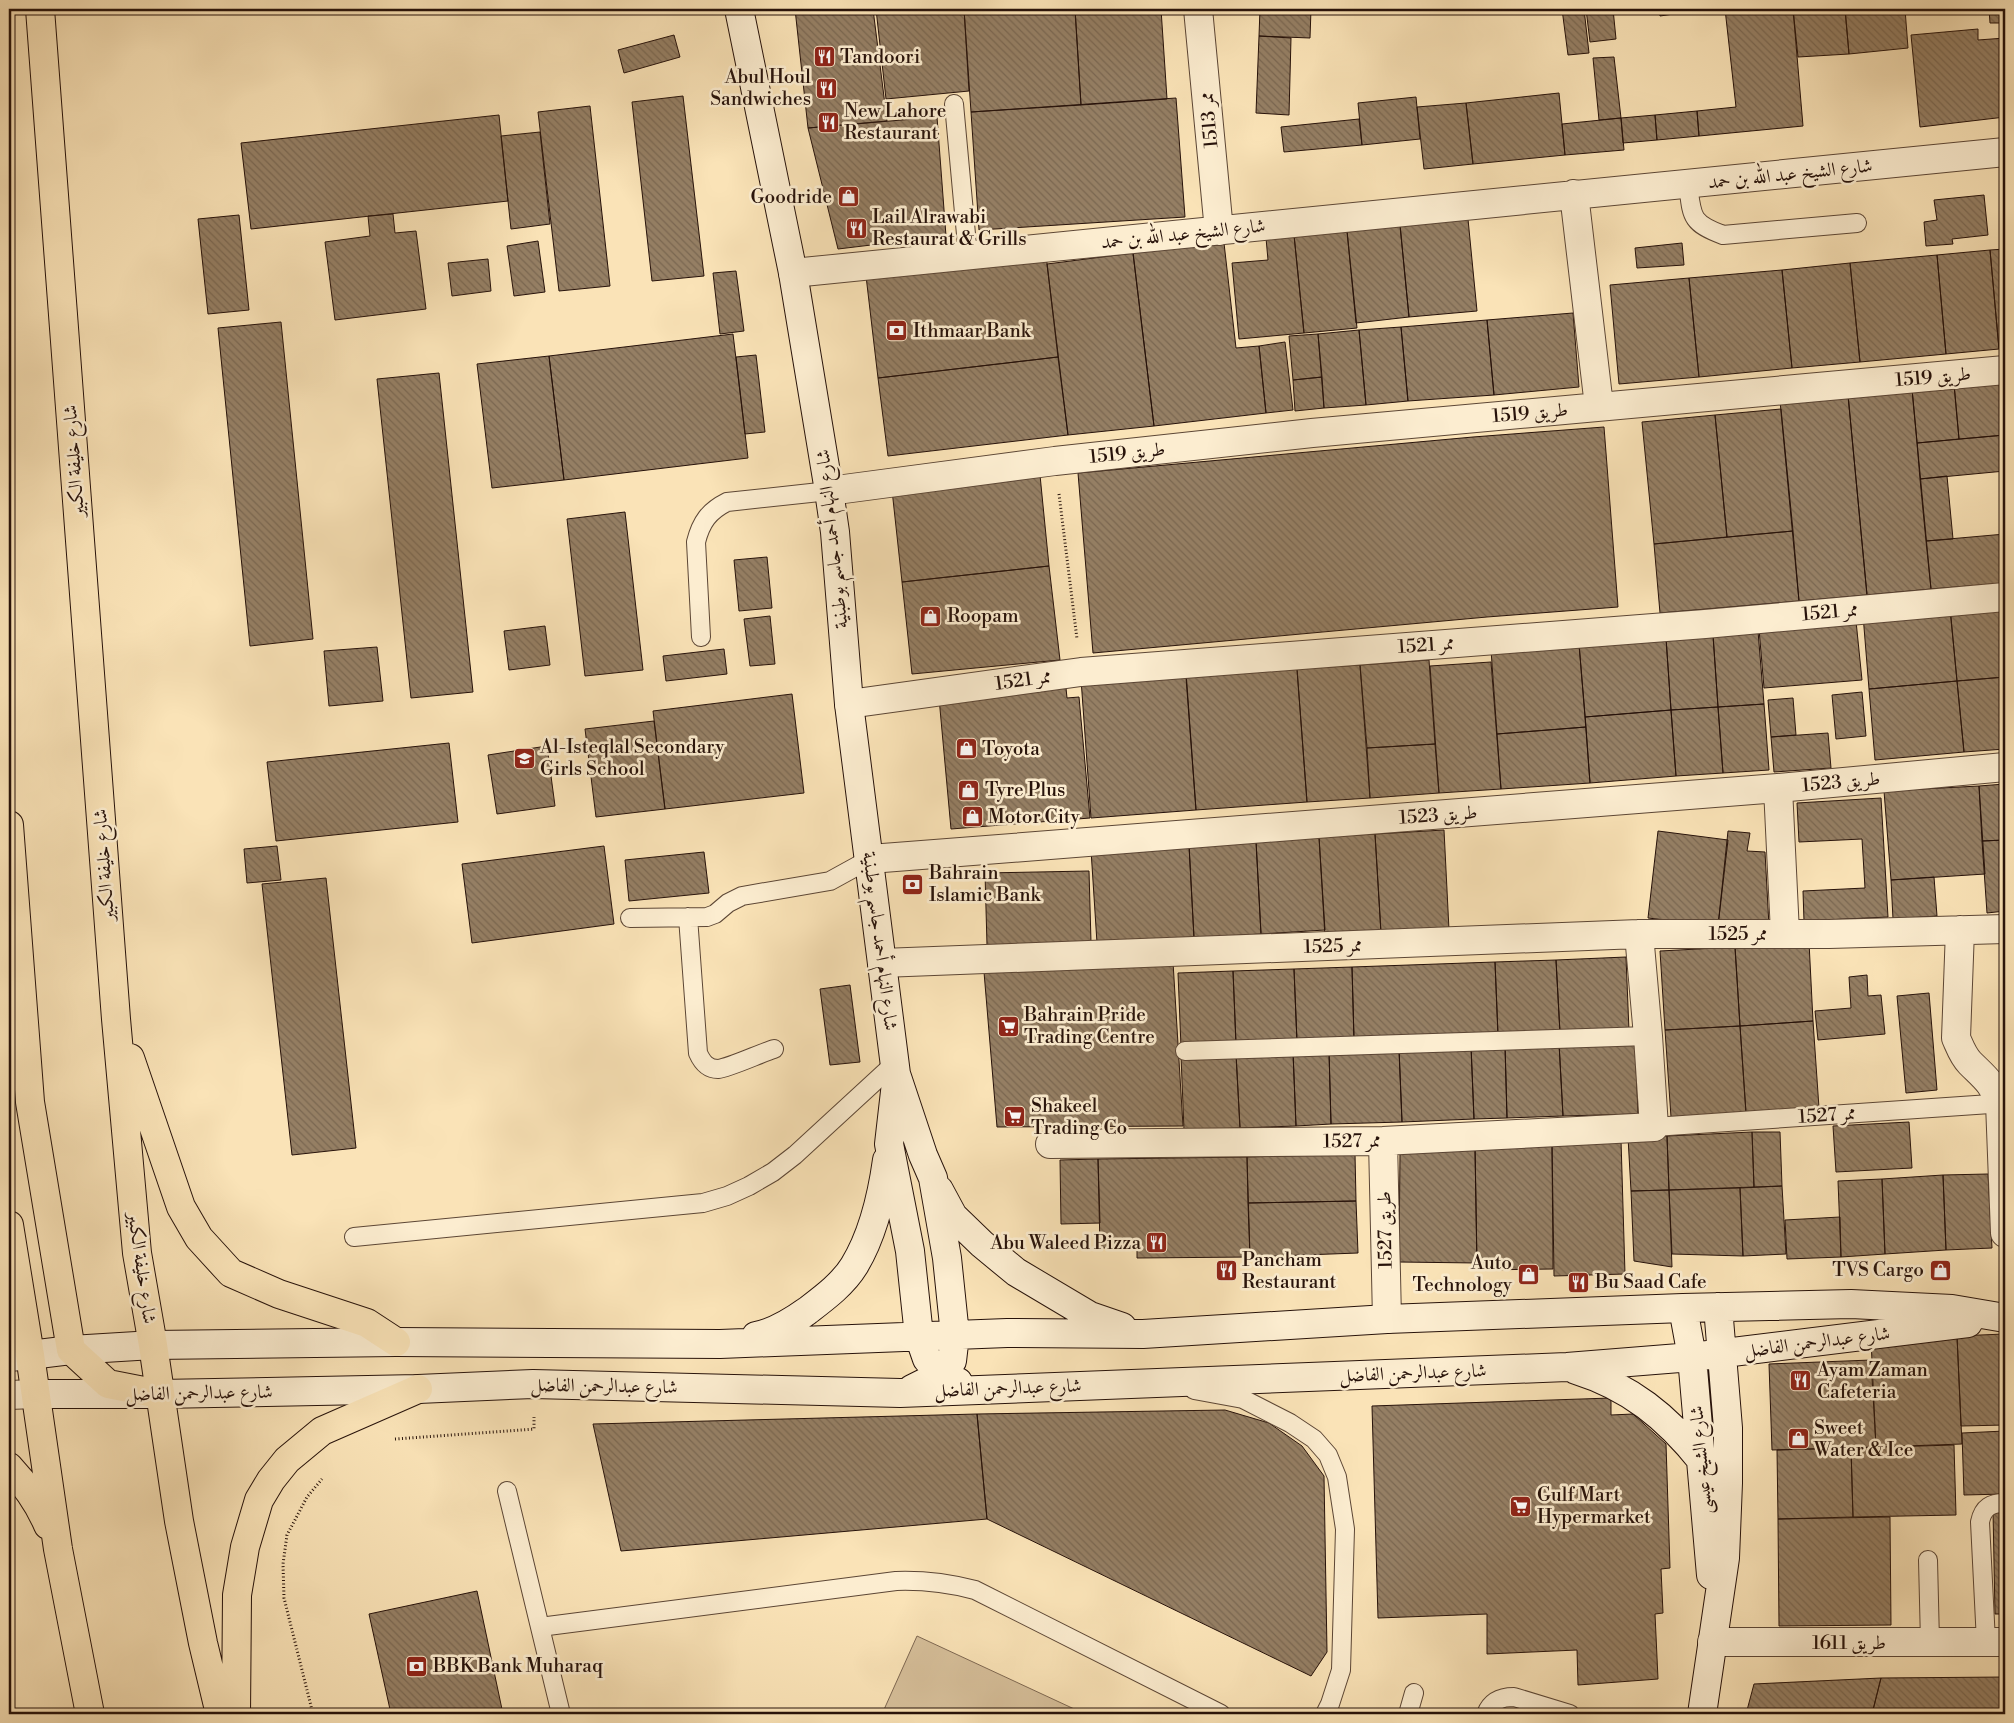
<svg xmlns="http://www.w3.org/2000/svg" width="2014" height="1723" viewBox="0 0 2014 1723" font-family="'Libre Bodoni',Amiri,serif">
<style>
.green{fill:#d6bf9a;stroke:#7e6852}
.building{fill:url(#building-back-hatch);stroke:#27120a}
.lines{fill:none;stroke-linecap:round;stroke-linejoin:round}
.lane-casing{stroke:#5c4635;stroke-width:20}
.street-casing{stroke:#5c4635;stroke-width:30}
.secondary-casing{stroke:#27120a;stroke-width:30}
.primary-casing{stroke:#27120a;stroke-width:30}
.path{stroke:#27120a;stroke-width:3;stroke-dasharray:1 2.5;stroke-linecap:butt}
.lane{stroke:#fcedd0;stroke-width:18}
.street{stroke:#fcedd0;stroke-width:28}
.secondary{stroke:#fcedd0;stroke-width:28}
.primary{stroke:#fae3b7;stroke-width:28}
.labels{text-anchor:middle;dominant-baseline:central;stroke-width:5;stroke-linejoin:round;paint-order:stroke}
.poi-label{font-size:19px;fill:#27120a;stroke:#fcedd0;text-anchor:start}
.street-label{font-size:19px;fill:#27120a;stroke:#fcedd0}
</style>
<defs>
<pattern id="building-back-hatch" width="6" height="6" patternUnits="userSpaceOnUse" patternTransform="scale(1.25)"><rect width="6" height="6" fill="#957f64"/><path d="M-1 5l2 2M0 0l6 6M5-1l2 2" fill="none" stroke="#7a6751"/></pattern>
</defs>
<rect width="100%" height="100%" fill="#fae3b7"/>
<filter id="stains"><feTurbulence type="fractalNoise" baseFrequency=".004" numOctaves="4"/><feColorMatrix values="0 0 0 0 .2 0 0 0 0 .09 0 0 0 0 .02 0 0 0 .5 -.17"/></filter>
<radialGradient id="worn" r=".72"><stop offset=".6" stop-color="#630" stop-opacity="0"/><stop offset="1" stop-color="#630" stop-opacity=".3"/></radialGradient>
<!-- green -->
<path class="green" d="M917,1636L1085,1714H882Z"/>
<!-- building -->
<path class="building" d="M795,9H873L887,121L808,128Z
M876,9H964L969,91L886,99Z
M964,9H1075L1081,105L971,112Z
M1075,9H1161L1167,99L1081,105Z
M1260,9H1311L1310,38L1259,36Z
M1562,9H1584L1589,53L1568,55Z
M1586,9H1613L1616,39L1590,42Z
M1659,9H1708L1660,16Z
M1725,9H1793L1803,126L1699,136L1697,111L1736,107Z
M1793,9H1845L1849,54L1798,57Z
M1845,9H1905L1908,48L1849,54Z
M1918,9H1977L1918,14Z
M1989,9H2005V23H1990Z
M1978,29V40L2005,38V117L1920,127L1911,35Z
M674,35L680,57L624,73L618,50Z
M1259,36L1291,38L1289,115L1256,113Z
M1614,57L1621,118L1599,120L1593,58Z
M1559,93L1565,155L1473,164L1466,103Z
M683,96L704,276L652,281L632,102Z
M1416,97L1420,139L1362,145L1358,103Z
M1176,98L1185,217L979,230L971,112Z
M1466,103L1473,164L1424,169L1417,107Z
M590,106L610,286L559,291L538,112Z
M1697,111L1699,136L1657,140L1655,115Z
M499,115L508,201L251,229L241,143Z
M1655,115L1657,140L1623,143L1621,118Z
M937,117L946,236L838,249L808,128Z
M1621,118L1624,150L1565,155L1562,124Z
M1359,119L1362,145L1284,152L1281,127Z
M540,132L550,224L511,229L501,136Z
M1984,195L1988,235L1952,239L1953,244L1926,246L1924,222L1937,220L1934,200Z
M393,214L395,233L416,231L426,309L335,320L325,242L370,236L368,216Z
M239,215L249,310L208,314L198,219Z
M1468,219L1477,311L1409,317L1400,225Z
M1400,225L1409,317L1356,323L1347,231Z
M1347,231L1357,328L1304,333L1294,235Z
M1294,235L1304,333L1239,339L1232,263L1268,260L1266,238Z
M538,241L545,292L514,296L507,246Z
M1224,243L1236,348L1259,346L1266,413L1154,426L1133,253Z
M1682,243L1684,265L1637,268L1635,248Z
M2005,249V349H1999L1990,250Z
M1990,250L1999,349L1946,354L1937,255Z
M1133,253L1154,426L1068,435L1047,264Z
M1046,255L1058,357L878,378L866,276Z
M1937,255L1946,354L1860,362L1850,263Z
M488,259L491,291L452,296L448,263Z
M1850,263L1860,362L1792,368L1782,270Z
M1782,270L1792,368L1699,377L1689,278Z
M736,271L744,331L720,334L713,273Z
M1689,278L1699,377L1619,384L1610,285Z
M1573,313L1579,387L1494,395L1487,320Z
M1487,320L1494,395L1408,401L1401,327Z
M281,322L313,639L250,646L218,328Z
M1401,327L1408,401L1366,405L1359,330Z
M1359,330L1366,405L1324,408L1318,334Z
M733,334L748,458L564,480L549,356Z
M1318,334L1322,377L1293,380L1289,336Z
M1285,342L1293,410L1266,413L1259,346Z
M756,355L765,432L745,434L736,357Z
M549,356L564,480L492,488L477,364Z
M1058,357L1068,435L888,456L878,378Z
M439,373L473,692L411,698L377,379Z
M1322,377L1324,408L1295,411L1293,380Z
M2005,379V435L1959,439L1954,383Z
M1954,385L1959,439L1917,443L1912,389Z
M1912,389L1931,589L1867,595L1848,395Z
M1848,395L1867,595L1799,601L1780,401Z
M1781,409L1793,531L1727,537L1715,415Z
M1715,415L1727,537L1654,544L1642,422Z
M1604,427L1618,607L1487,617L1093,653L1078,473L1473,437Z
M2005,435V471L1920,479L1917,443Z
M1040,475L1049,566L902,582L892,490Z
M1947,476L1953,539L1926,541L1920,479Z
M625,512L643,670L585,676L567,519Z
M1793,531L1799,601L1660,613L1654,544Z
M2005,534V583L1931,589L1926,541Z
M767,557L772,608L739,611L734,560Z
M1049,566L1060,660L912,674L902,582Z
M2005,603V677L1957,681L1950,608Z
M1950,608L1957,681L1869,689L1863,615Z
M770,616L775,664L750,666L744,619Z
M1856,621L1862,680L1764,688L1759,629Z
M545,626L550,665L509,670L504,631Z
M1758,631L1764,704L1718,707L1713,635Z
M1713,635L1718,707L1671,710L1666,638Z
M1666,638L1671,710L1585,717L1579,644Z
M1579,644L1586,727L1497,734L1491,650Z
M377,647L383,701L329,706L324,651Z
M724,649L727,674L666,681L663,656Z
M1429,660L1435,744L1367,748L1360,665Z
M1491,662L1501,789L1439,793L1430,666Z
M1360,665L1370,798L1307,802L1297,669Z
M1297,669L1307,802L1196,810L1186,677Z
M1186,672L1196,810L1091,818L1081,679Z
M2005,677V749L1964,752L1957,681Z
M1957,681L1964,752L1875,760L1869,689Z
M1066,688L1067,698L1079,697L1090,818L951,829L939,698Z
M1862,692L1866,736L1836,739L1832,695Z
M792,694L804,793L665,809L653,711Z
M1793,698L1796,735L1771,737L1768,700Z
M1764,704L1769,770L1723,773L1718,707Z
M1718,707L1723,773L1676,776L1671,710Z
M1671,710L1676,776L1590,783L1585,717Z
M654,721L665,809L596,817L585,729Z
M1586,727L1590,783L1501,789L1497,734Z
M1828,733L1831,768L1774,772L1771,737Z
M449,743L458,822L276,841L267,762Z
M1435,744L1439,793L1370,798L1367,748Z
M547,746L555,806L497,814L488,755Z
M2005,784V840L1982,841L1979,786Z
M1979,786L1985,874L1891,880L1884,791Z
M1881,798L1888,917L1804,921L1803,891L1865,888L1862,839L1799,842L1797,803Z
M1444,830L1449,930L1381,933L1375,834Z
M1658,831L1728,840L1718,926L1648,918Z
M1728,831L1750,833L1747,851L1765,852L1769,926H1718Z
M1375,834L1381,933L1325,937L1319,837Z
M1319,837L1325,930L1261,934L1256,841Z
M2005,840V911L1987,913L1982,841Z
M1256,841L1261,934L1194,938L1189,845Z
M1189,845L1194,938L1097,943L1091,850Z
M277,846L281,880L247,883L244,849Z
M604,846L614,924L472,943L462,864Z
M704,852L709,893L629,901L625,860Z
M1089,871L1091,942L987,945L985,873Z
M1934,877L1937,916L1893,919L1891,880Z
M326,878L356,1148L292,1155L262,884Z
M1809,942L1813,1021L1740,1026L1735,947Z
M1735,947L1740,1026L1665,1030L1660,951Z
M1626,957L1629,1031L1560,1033L1556,960Z
M1556,960L1560,1033L1498,1035L1495,962Z
M1173,962L1183,1126L997,1127L984,972Z
M1495,962L1498,1035L1354,1040L1352,967Z
M1352,967L1354,1040L1297,1042L1294,969Z
M1294,969L1297,1042L1236,1044L1233,971Z
M1233,971L1236,1044L1181,1047L1178,973Z
M1867,975L1868,996L1881,995L1885,1034L1818,1040L1815,1011L1851,1008L1849,977Z
M850,985L860,1062L830,1065L820,989Z
M1929,993L1937,1090L1906,1093L1897,996Z
M1813,1021L1819,1108L1746,1113L1740,1026Z
M1740,1026L1746,1113L1671,1117L1665,1030Z
M1635,1040L1638,1114L1563,1116L1559,1043Z
M1559,1043L1563,1116L1507,1118L1505,1045Z
M1505,1045L1507,1118L1474,1119L1471,1046Z
M1471,1046L1474,1119L1402,1122L1399,1049Z
M1399,1049L1402,1122L1331,1124L1329,1051Z
M1329,1051L1331,1124L1296,1126L1293,1052Z
M1293,1052L1296,1126L1240,1128L1236,1054Z
M1236,1054L1240,1128L1184,1130L1181,1056Z
M1909,1122L1912,1168L1836,1172L1833,1126Z
M1752,1132H1780L1782,1186L1754,1187Z
M1752,1132L1754,1187L1669,1190L1667,1136Z
M1667,1136L1669,1190L1631,1191L1628,1137Z
M1621,1140L1625,1274L1554,1276L1552,1144Z
M1552,1144L1553,1269L1477,1270L1475,1147Z
M1475,1147L1477,1263L1399,1262L1400,1152Z
M1355,1154L1356,1201L1248,1203L1247,1157Z
M1247,1157L1250,1257L1137,1258V1248H1100L1098,1159Z
M1098,1159L1100,1223L1061,1224L1060,1160Z
M1988,1174L1992,1248L1946,1250L1943,1175Z
M1943,1175L1946,1250L1885,1254L1882,1179Z
M1882,1179L1885,1254L1841,1257L1838,1181Z
M1782,1186L1786,1254L1743,1256L1740,1188Z
M1740,1188L1743,1256L1672,1254L1669,1190Z
M1669,1190L1672,1267L1634,1261L1631,1191Z
M1356,1201L1358,1253L1250,1257L1248,1203Z
M1840,1217L1841,1257L1787,1259L1785,1220Z
M2004,1334L2005,1425L1961,1426L1957,1336Z
M1957,1336L1962,1444L1876,1447L1871,1340Z
M1871,1360L1876,1447L1772,1450L1769,1364Z
M1611,1398V1415L1633,1414L1666,1444L1670,1568L1661,1569L1663,1613L1655,1614L1658,1679L1578,1685L1577,1650L1487,1654V1614L1378,1618L1372,1406Z
M1225,1410L1269,1423L1302,1446L1324,1476L1327,1652L1311,1676L987,1519L977,1414Z
M977,1414L987,1519L621,1551L593,1424Z
M2005,1431V1494L1964,1495L1962,1433Z
M1954,1445L1956,1515L1853,1517L1851,1448Z
M1851,1448L1853,1517L1778,1519L1777,1450Z
M1993,1510H2005V1614H1995Z
M1890,1517L1891,1625L1779,1626L1778,1519Z
M477,1591L503,1714H391L369,1614Z
M2005,1677V1714H1872L1881,1678Z
M1881,1678L1872,1714H1746L1754,1684Z"/>
<g class="lines">
<defs>
<path id="lane" d="M954,104L968,256
M1688,184C1692,216 1690,223 1723,235L1857,223
M701,637L696,542C701,522 709,511 727,502L829,491
M688,917L698,1053C702,1062 707,1069 718,1069C729,1068 761,1053 774,1049
M630,918L707,917L715,914L728,903L742,896L830,881L870,859
M1185,1051L1648,1036
M1654,1127L2005,1103
M354,1237L703,1203L727,1196L749,1186L773,1172L795,1155L895,1063
M1194,1390L1243,1399L1290,1423L1314,1439L1328,1455L1337,1477L1345,1529L1341,1670L1330,1704L1325,1714
M507,1491L561,1714
M1928,1560L1930,1642
M540,1627L896,1581C924,1580 948,1583 975,1590L1221,1714
M1986,1642L1980,1522C1983,1507 1991,1503 2005,1503
M1408,1714L1414,1693
M1486,1714C1491,1701 1500,1697 1514,1697L1570,1714"/>
<path id="street" d="M1198,9L1219,231
M1574,194L1599,406
M793,273L2005,152
M829,491L1055,461L1312,433L2005,370
M849,704L1081,672L1705,624L2005,597
M1778,788L1785,933
M870,859L1778,788L2005,767
M1960,930L1956,1038C1960,1047 1963,1056 1970,1063C1984,1077 1993,1083 2000,1103L2005,1233
M882,963L1639,934H1829L2005,929
M1383,1141L1387,1319
M1050,1144L1383,1141L1654,1127L1648,1036L1639,934
M9,1357L30,1355
M9,1395L35,1394
M1712,1642H2005"/>
<path id="secondary" d="M739,9L793,273L829,491L835,532L849,704L896,1074L923,1155L933,1178L947,1258L955,1335L952,1361L942,1374L912,1389
M896,1083L889,1144L910,1251L919,1336L927,1359L942,1374L958,1382
M939,1190L953,1216L982,1244L1016,1272L1090,1316L1122,1327
M1683,1308L1692,1357L1711,1575
M756,1336C773,1333 793,1321 807,1311C824,1298 843,1284 854,1266C873,1235 882,1196 887,1160
M30,1355L71,1350L153,1345L396,1342L720,1344L1007,1333L1143,1334L1387,1319L1683,1308L1851,1304L1952,1309L2005,1318
M1576,1370C1630,1387 1667,1417 1702,1461
M35,1394H159L418,1389L533,1384L900,1393L1567,1367L1692,1357L1968,1323
M1702,1714L1725,1558L1728,1483V1428L1718,1307"/>
<path id="primary" d="M40,9L116,1019L137,1253L153,1345L179,1521L203,1643L220,1714
M9,825L30,1102L71,1350L108,1384L159,1394
M130,1058L181,1207L199,1238L231,1273L279,1294L367,1323L396,1342
M9,1225L30,1355L58,1549L90,1714
M9,1467C25,1484 39,1504 48,1525
M236,1714L237,1595L245,1547L259,1500L271,1480L287,1460L322,1431L418,1389"/>
</defs>
<!-- lane casing -->
<use href="#lane" class="lane-casing"/>
<!-- street casing -->
<use href="#street" class="street-casing"/>
<!-- secondary casing -->
<use href="#secondary" class="secondary-casing"/>
<!-- primary casing -->
<use href="#primary" class="primary-casing"/>
<!-- path -->
<path class="path" d="M1059,494L1077,639
M395,1439L534,1429V1417
M313,1714L284,1598L283,1564L287,1535L307,1497L322,1479"/>
<!-- lane -->
<use href="#lane" class="lane"/>
<!-- street -->
<use href="#street" class="street"/>
<!-- secondary -->
<use href="#secondary" class="secondary"/>
<!-- primary -->
<use href="#primary" class="primary"/>
</g>
<!-- icons -->
<defs>
<symbol id="restaurant-square" viewBox="-11 -11 22 22"><rect x="-9" y="-9" width="18" height="18" rx="4" fill="#8f2418" stroke="#fcedd0"/><path d="M-5-6h1v4h1v-4h1v4h1v-4h1v5L-1.5 .5V6h-2V.5L-5-1ZM5-6V6H3V1.5H1.5Q1.5-4 5-6Z" fill="#fff"/></symbol>
<symbol id="shop-square" viewBox="-11 -11 22 22"><rect x="-9" y="-9" width="18" height="18" rx="4" fill="#8f2418" stroke="#fcedd0"/><path d="M-5-2.5h2.3a2.7 3.5 0 0 1 5.4 0H5L5.5 6h-11ZM-1.5-2.5h3a1.5 2.3 0 0 0-3 0Z" fill="#fff"/></symbol>
<symbol id="bank-square" viewBox="-11 -11 22 22"><rect x="-9" y="-9" width="18" height="18" rx="4" fill="#8f2418" stroke="#fcedd0"/><path d="M-6-4H6V4H-6ZM0-2.3a2.3 2.3 0 1 0 0 4.6a2.3 2.3 0 1 0 0-4.6Z" fill="#fff"/></symbol>
<symbol id="school-square" viewBox="-11 -11 22 22"><rect x="-9" y="-9" width="18" height="18" rx="4" fill="#8f2418" stroke="#fcedd0"/><path d="M0-5L7-2L0 1L-7-2ZM-4 1L0 2.5L4 1V4Q0 6-4 4Z" fill="#fff"/></symbol>
<symbol id="supermarket-square" viewBox="-11 -11 22 22"><rect x="-9" y="-9" width="18" height="18" rx="4" fill="#8f2418" stroke="#fcedd0"/><path d="M-6-5.5h2.5l.6 2H6L4.5 2H-2.5L-4.4-4H-6ZM-1.5 3.2a1.3 1.3 0 1 0 .1 0ZM3 3.2a1.3 1.3 0 1 0 .1 0Z" fill="#fff"/></symbol>
</defs>
<g fill-rule="evenodd">
<use href="#restaurant-square" x="812" y="44" width="25" height="25"/>
<use href="#restaurant-square" x="814" y="76" width="25" height="25"/>
<use href="#restaurant-square" x="816" y="110" width="25" height="25"/>
<use href="#shop-square" x="836" y="184" width="25" height="25"/>
<use href="#restaurant-square" x="844" y="216" width="25" height="25"/>
<use href="#bank-square" x="884" y="318" width="25" height="25"/>
<use href="#shop-square" x="918" y="604" width="25" height="25"/>
<use href="#shop-square" x="954" y="736" width="25" height="25"/>
<use href="#school-square" x="512" y="746" width="25" height="25"/>
<use href="#shop-square" x="956" y="778" width="25" height="25"/>
<use href="#shop-square" x="960" y="804" width="25" height="25"/>
<use href="#bank-square" x="900" y="872" width="25" height="25"/>
<use href="#supermarket-square" x="996" y="1014" width="25" height="25"/>
<use href="#supermarket-square" x="1002" y="1104" width="25" height="25"/>
<use href="#restaurant-square" x="1144" y="1230" width="25" height="25"/>
<use href="#shop-square" x="1928" y="1258" width="25" height="25"/>
<use href="#restaurant-square" x="1214" y="1258" width="25" height="25"/>
<use href="#shop-square" x="1516" y="1262" width="25" height="25"/>
<use href="#restaurant-square" x="1566" y="1270" width="25" height="25"/>
<use href="#restaurant-square" x="1788" y="1368" width="25" height="25"/>
<use href="#shop-square" x="1786" y="1426" width="25" height="25"/>
<use href="#supermarket-square" x="1508" y="1494" width="25" height="25"/>
<use href="#bank-square" x="404" y="1654" width="25" height="25"/>
</g>
<g class="labels">
<!-- poi labels -->
<g class="poi-label">
<text x="840" y="57">Tandoori</text>
<text x="811" y="77" text-anchor="end">Abul Houl<tspan x="811" dy="22">Sandwiches</tspan></text>
<text x="844" y="111">New Lahore<tspan x="844" dy="22">Restaurant</tspan></text>
<text x="832" y="197" text-anchor="end">Goodride</text>
<text x="872" y="217">Lail Alrawabi<tspan x="872" dy="22">Restaurat &amp; Grills</tspan></text>
<text x="913" y="331">Ithmaar Bank</text>
<text x="947" y="616">Roopam</text>
<text x="540" y="747">Al-Isteqlal Secondary<tspan x="540" dy="22">Girls School</tspan></text>
<text x="982" y="749">Toyota</text>
<text x="985" y="790">Tyre Plus</text>
<text x="988" y="817">Motor City</text>
<text x="929" y="873">Bahrain<tspan x="929" dy="22">Islamic Bank</tspan></text>
<text x="1024" y="1015">Bahrain Pride<tspan x="1024" dy="22">Trading Centre</tspan></text>
<text x="1031" y="1106">Shakeel<tspan x="1031" dy="22">Trading Co</tspan></text>
<text x="1141" y="1243" text-anchor="end">Abu Waleed Pizza</text>
<text x="1242" y="1260">Pancham<tspan x="1242" dy="22">Restaurant</tspan></text>
<text x="1512" y="1263" text-anchor="end">Auto<tspan x="1512" dy="22">Technology</tspan></text>
<text x="1924" y="1270" text-anchor="end">TVS Cargo</text>
<text x="1595" y="1282">Bu Saad Cafe</text>
<text x="1817" y="1370">Ayam Zaman<tspan x="1817" dy="22">Cafeteria</tspan></text>
<text x="1814" y="1428">Sweet<tspan x="1814" dy="22">Water &amp; Ice</tspan></text>
<text x="1537" y="1495">Gulf Mart<tspan x="1537" dy="22">Hypermarket</tspan></text>
<text x="433" y="1666">BBK Bank Muharaq</text>
</g>
<!-- street labels -->
<g class="street-label">
<text transform="translate(1209 120) rotate(-95)">ممر 1513</text>
<text transform="translate(1790 174) rotate(-6)">شارع الشيخ عبد الله بن حمد</text>
<text transform="translate(1183 234) rotate(-6)">شارع الشيخ عبد الله بن حمد</text>
<text transform="translate(1933 377) rotate(-5)">طريق 1519</text>
<text transform="translate(1530 413) rotate(-5)">طريق 1519</text>
<text transform="translate(1127 453) rotate(-6)">طريق 1519</text>
<text transform="translate(74 461) rotate(-94)">شارع خليفة الكبير</text>
<text transform="translate(832 539) rotate(-96)">شارع النهام أحمد جاسم بوطبنية</text>
<text transform="translate(1830 612) rotate(-5)">ممر 1521</text>
<text transform="translate(1426 645) rotate(-4)">ممر 1521</text>
<text transform="translate(1023 680) rotate(-8)">ممر 1521</text>
<text transform="translate(1841 782) rotate(-5)">طريق 1523</text>
<text transform="translate(1438 815) rotate(-4)">طريق 1523</text>
<text transform="translate(104 865) rotate(-94)">شارع خليفة الكبير</text>
<text x="1738" y="934">ممر 1525</text>
<text transform="translate(880 941) rotate(83)">شارع النهام أحمد جاسم بوطبنية</text>
<text transform="translate(1333 946) rotate(-2)">ممر 1525</text>
<text transform="translate(1827 1115) rotate(-4)">ممر 1527</text>
<text transform="translate(1352 1141) rotate(-1)">ممر 1527</text>
<text transform="translate(1385 1230) rotate(-91)">طريق 1527</text>
<text transform="translate(142 1268) rotate(82)">شارع خليفة الكبير</text>
<text transform="translate(1817 1342) rotate(-7)">شارع عبدالرحمن الفاضل</text>
<text transform="translate(1413 1373) rotate(-2)">شارع عبدالرحمن الفاضل</text>
<text transform="translate(604 1386) rotate(1)">شارع عبدالرحمن الفاضل</text>
<text transform="translate(1008 1388) rotate(-2)">شارع عبدالرحمن الفاضل</text>
<text transform="translate(199 1393) rotate(-1)">شارع عبدالرحمن الفاضل</text>
<text transform="translate(1701 1460) rotate(-95)">شارع الشيخ عيسى</text>
<text x="1849" y="1643">طريق 1611</text>
</g>
</g>
<!-- margin -->
<rect width="2014" height="1723" fill="none" stroke="#fae3b7" stroke-width="30"/>
<rect x="10" y="10" width="1994" height="1703" fill="none" stroke="#27120a" stroke-width="2.5"/>
<rect x="15" y="15" width="1984" height="1693" fill="none" stroke="#27120a"/>
<rect width="100%" height="100%" filter="url(#stains)"/>
<rect width="100%" height="100%" fill="url(#worn)"/>
</svg>
